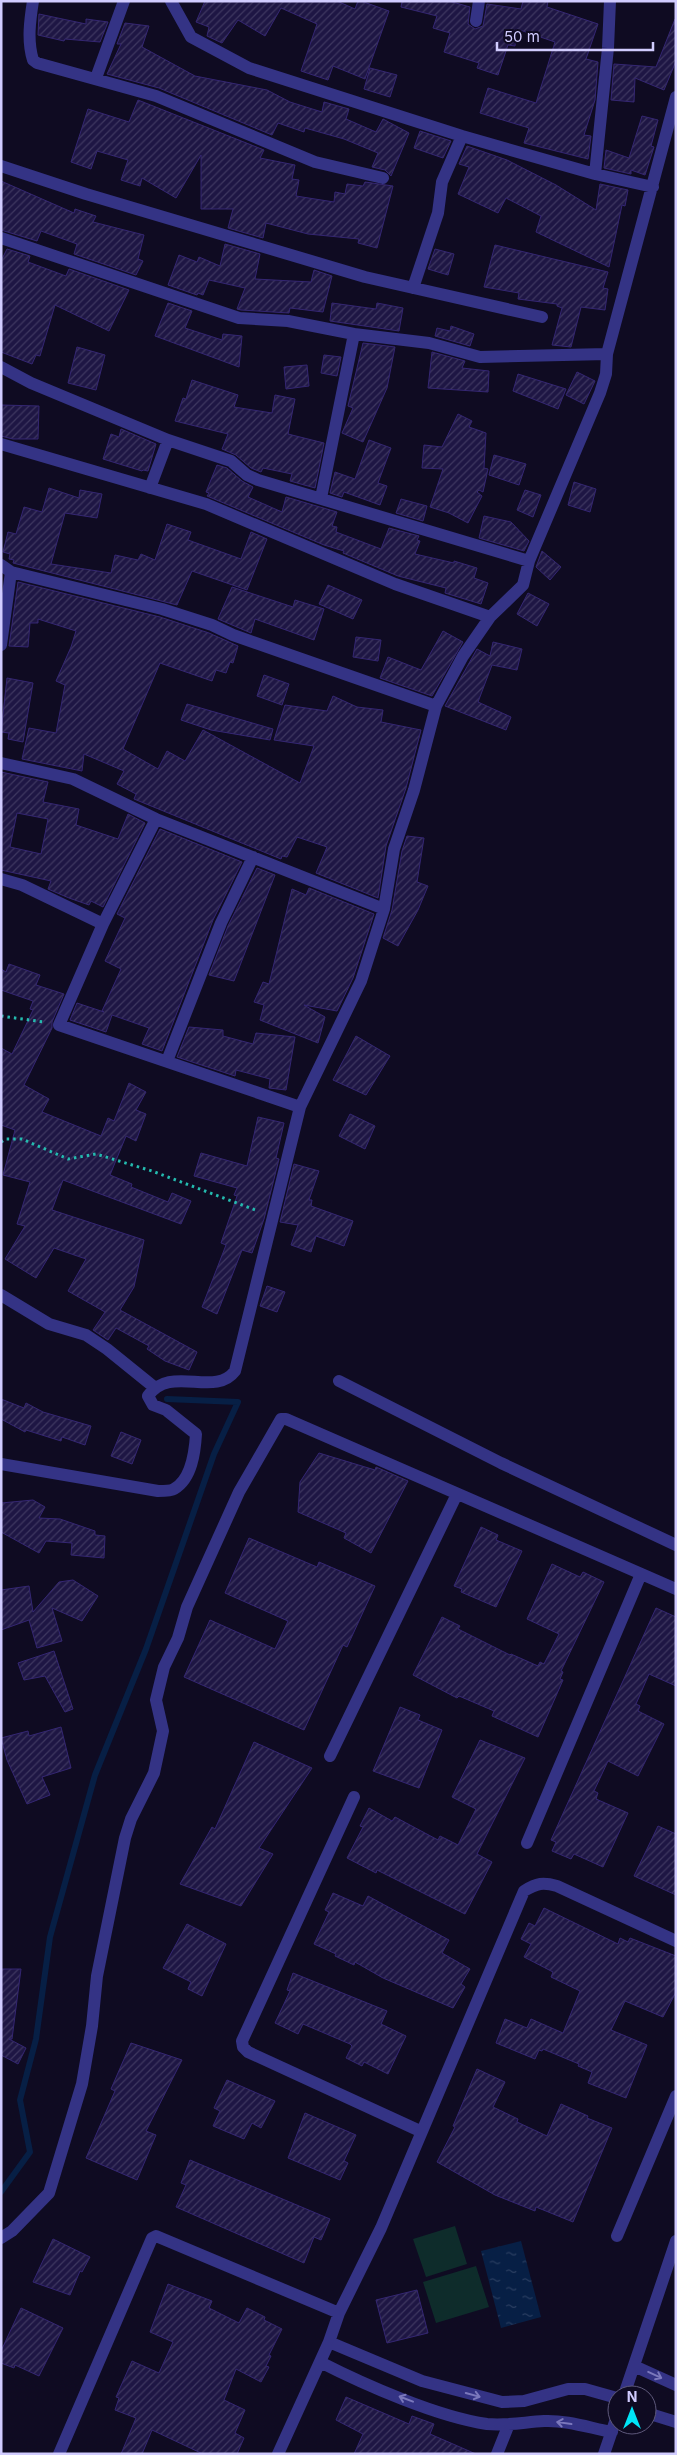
<svg xmlns="http://www.w3.org/2000/svg" width="677" height="2455" viewBox="0 0 677 2455" font-family="Inter,sans-serif">
<style>
.grass{fill:#0e2c2b}
.water{fill:url(#water-ripples)}
.lines{fill:none;stroke-linecap:round;stroke-linejoin:round}
.stream{stroke:#071f45;stroke-width:6}
.building{fill:url(#building-hatch);stroke:#342672;fill-rule:evenodd}
.path{stroke:#24bbaf;stroke-width:3;stroke-dasharray:2.5 4;stroke-linecap:butt}
.minor{stroke:#343385;stroke-width:12}
.oneway{stroke:#7b78bc}
</style>
<defs>
<pattern id="water-ripples" width="26" height="14" patternUnits="userSpaceOnUse" patternTransform="scale(1.25)"><rect width="26" height="14" fill="#071f45"/><path d="M2 4q2-2 4 0t4 0M15 11q2-2 4 0t4 0" fill="none" stroke="#2a3e61"/></pattern>
<pattern id="building-hatch" width="6" height="6" patternUnits="userSpaceOnUse" patternTransform="scale(1.25)"><rect width="6" height="6" fill="#1e1644"/><path d="M-1 1l2-2M0 6l6-6M5 7l2-2" fill="none" stroke="#3e3760"/></pattern>
</defs>
<rect width="100%" height="100%" fill="#0f0b22"/>
<!-- grass -->
<path class="grass" d="M455,2226L467,2264L426,2277L413,2239Z
M476,2266L489,2307L436,2323L423,2282Z"/>
<!-- water -->
<path class="water" d="M521,2241L541,2317L501,2328L481,2251Z"/>
<g class="lines">
<!-- stream -->
<path class="stream" d="M1,2192L30,2152L20,2100L36,2039L50,1937L95,1775L146,1649L214,1454L238,1402L167,1399"/>
</g>
<!-- building -->
<path class="building" d="M205,1H337L355,9L358,1H361L389,11L365,79L333,66L328,80L301,71L317,24L281,8L265,36L238,20L222,43L207,36L209,27L196,22Z
M402,1H449L470,7L468,24L475,29L483,26L487,4L521,9L523,1H548L547,7L598,24L586,59L598,62L595,100L584,135L591,136L588,159L524,143L529,128L480,113L488,88L536,103L555,42L517,29L515,46L508,45L498,75L477,68L479,63L444,52L450,33L433,28L437,16L401,7Z
M39,14L86,24V19L108,22L100,42L65,39L64,41L38,35Z
M675,19L676,61L664,90L635,78L634,102L611,100L614,64L656,67Z
M125,23L149,26L142,47L195,76L267,90L290,102L322,112L324,102L349,109L346,119L376,132L383,119L409,133L391,176L385,170L372,167L378,153L344,139L305,128L304,132L278,123L272,135L159,88L107,74L121,44H117Z
M370,68L397,75L390,97L364,89Z
M138,100L264,150L260,158L295,165L292,179L299,180L296,196L334,202L335,192L345,194L347,184L363,186L365,182L393,186L377,248L358,243L359,239L308,234L266,223L263,238L228,228L233,209H201V155L176,198L142,178L140,186L121,180L128,160L97,151L91,169L71,162L88,109L129,122Z
M642,116L658,120L651,146L654,147L645,175L631,170V174L604,168L606,150L629,158Z
M420,131L451,141L443,158L414,148Z
M467,146L507,160L556,185L596,210L600,184L628,190L625,206L622,205L609,267L536,232L541,216L506,198L498,213L458,194L469,167L459,164Z
M1,181L74,213L75,209L96,216L93,222L144,235L138,259L143,261L136,275L74,254L77,244L41,231L37,241L1,230Z
M225,244L260,254L255,279L311,282L314,270L332,276L323,312L290,308L289,313L241,310L237,309L245,288L209,280L203,295L198,293L197,295L168,285L179,255L197,262L199,257L220,266Z
M495,245L608,272L603,288L608,289L605,310L581,307L571,347L552,345L562,308L557,306V304L518,299L519,293L484,287Z
M7,249L30,256L28,262L66,276L69,269L129,290L109,331L55,305L40,356L36,355L32,364L1,352V261Z
M435,249L454,254L448,275L428,269Z
M168,303L192,311L185,328L222,340L223,334L242,336L239,367L155,336Z
M332,303L376,309L377,303L403,308L399,331L330,321Z
M451,326L474,334L470,346L435,336L437,328L450,331Z
M363,343L395,347L387,388L363,442L342,433L353,408L348,406Z
M77,347L105,355L96,390L68,383Z
M432,352L465,361L462,368L489,371L488,392L428,388Z
M324,355L341,357L337,376L321,373Z
M307,365L309,386L286,389L284,367Z
M577,372L595,381L584,404L566,395Z
M518,374L566,389L558,409L513,391Z
M192,380L238,395L234,407L272,413L275,395L295,399L288,434L324,443L315,488L290,481L292,474L263,468L261,472L251,468L236,455L222,449L228,434L175,421L183,398L186,399Z
M1,405L39,406L38,439H13L1,436Z
M458,414L472,421L469,427L486,433L484,468L488,469L483,492L479,490L477,492L482,496L468,523L449,513L430,507L443,469L422,468L424,445L442,447Z
M121,429L156,444L148,471L143,470L142,471L103,459L111,434L119,437Z
M369,440L391,448L378,483L387,486L380,505L344,492L342,497L330,493L335,472L355,479Z
M494,455L526,464L519,485L489,475Z
M217,465L227,468L242,481L253,487L248,497L282,512L286,497L337,512L332,526L337,527L336,532L381,549L389,528L419,536L417,540L420,541L415,554L454,563V561L477,568L474,578L488,583L481,604L445,593L446,588L398,576L343,553L344,551L324,545L207,496L209,493L206,492Z
M574,482L596,489L590,512L568,505Z
M49,488L79,498L80,490L102,494L97,518L65,513L51,564L111,573L115,555L138,560L141,554L155,560L167,524L191,532L188,540L241,559L251,532L267,539L247,590L192,571L177,605L13,563L14,560L9,559L10,554L3,552L8,532L16,534L24,507L42,512Z
M525,490L541,495L533,517L517,510Z
M401,499L427,506L423,521L396,513Z
M484,516L511,522L529,541L524,551L479,538Z
M542,551L561,567L550,580L536,567Z
M18,582L160,617L209,633L238,646L233,663L230,662L226,673L216,670L212,681L160,663L123,749L158,769L167,751L185,761L203,730L300,783L314,746L274,740L285,705L327,711L333,696L357,707L383,710L381,722L421,730L406,788L386,846L378,898L316,873L327,847L297,837L287,857L282,856L281,859L134,799L136,794L117,784L124,771L84,754L82,771L22,759L29,728L56,733L65,685L56,681L71,647L76,631L38,619V623H30L28,647L9,646Z
M328,585L362,600L353,619L319,604Z
M232,587L293,607L295,600L324,609L314,640L255,619L251,633L218,619Z
M528,593L549,604L537,626L517,614Z
M443,631L463,642L432,696L380,678L388,657L421,670Z
M356,637L381,640L378,661L353,657Z
M493,642L522,649L517,670L492,665L478,702L511,717L506,730L445,706L477,649L490,656Z
M264,675L289,684L282,705L257,696Z
M7,678L33,683L23,742L8,739L9,733L1,732Z
M187,704L273,729L270,740L211,730L181,720Z
M1,772L48,782L43,802L79,809L76,825L118,839L128,814L145,823L103,907L91,901L89,905L69,898L48,889L51,881L1,870ZM17,813L48,819L41,854L10,847Z
M160,829L242,862L213,920L162,1051L142,1044L149,1028L112,1015L106,1032L70,1020L77,1003L104,1012L102,1011L121,969L105,961L125,918L117,914Z
M407,836L424,838L417,882L428,886L418,910L398,946L383,938L392,910L402,851Z
M257,868L275,875L234,981L209,975L228,926Z
M309,888L374,914L353,978L337,1011L304,1005L325,1017L318,1043L260,1020L264,1005L254,1002L263,982L269,984L292,889L306,895Z
M9,964L40,975L36,985L64,994L52,1022V1028L24,1085L49,1099L42,1112L101,1136L108,1118L114,1121L129,1083L146,1092L136,1110L146,1114L136,1141L126,1136L110,1175L132,1184L131,1187L168,1202L172,1193L191,1201L181,1224L63,1180L52,1210L144,1240L134,1287L120,1310L197,1352L189,1370L165,1361L147,1349L149,1346L116,1328L108,1340L93,1330L105,1312L68,1291L86,1259L54,1248L36,1278L5,1259L25,1226L17,1224L30,1182L3,1175L15,1130L1,1125V1048L12,1054L33,1010L30,1009L33,1001L1,990V969L6,972Z
M189,1027L223,1030V1036L253,1044L256,1033L295,1037L286,1090L269,1088L270,1079L236,1070L235,1076L177,1057Z
M356,1036L390,1056L366,1095L333,1080Z
M350,1114L375,1126L365,1149L339,1136Z
M258,1117L284,1123L276,1158L279,1159L264,1219L252,1253L242,1250L217,1314L202,1307L226,1245L221,1243L237,1196L234,1195L237,1188L194,1176L201,1153L247,1166Z
M294,1164L319,1171L309,1200H312L311,1206L353,1221L344,1246L316,1236L311,1252L291,1245L298,1225L280,1222Z
M267,1286L285,1292L277,1312L260,1306Z
M1,1399L24,1408L26,1403L43,1412L91,1426L85,1445L62,1437L61,1441L26,1430L25,1432L1,1419Z
M121,1432L141,1440L132,1464L111,1456Z
M319,1453L375,1470L376,1467L408,1481L371,1553L344,1538L346,1533L298,1512L300,1482Z
M33,1500L45,1507L39,1518L60,1519L95,1531V1535L105,1536L104,1558L71,1555L72,1543L46,1541L39,1553L1,1532V1503Z
M481,1527L498,1535L496,1540L522,1551L496,1607L461,1592L462,1589L454,1586Z
M249,1538L317,1567L319,1562L375,1586L347,1647L343,1645L304,1730L184,1677L210,1620L275,1649L288,1621L225,1593Z
M552,1564L580,1577L583,1572L604,1582L561,1671L563,1672L560,1679L563,1680L538,1737L492,1716L494,1711L459,1696L457,1698L413,1675L442,1617L460,1626L458,1629L510,1655L511,1654L538,1666L540,1662L544,1664L559,1634L527,1619Z
M73,1580L98,1596L82,1621L52,1608L62,1641L37,1648L29,1620L1,1630V1590L29,1586L33,1612L59,1582Z
M656,1608L676,1617V1686L649,1674L636,1704L640,1706L638,1711L664,1724L638,1776L608,1761L594,1791L598,1793L596,1799L628,1813L603,1867L574,1854L571,1859L552,1851L556,1842L551,1840Z
M54,1651L73,1709L65,1712L45,1676L24,1680L18,1663Z
M400,1707L420,1715L418,1720L442,1730L419,1788L373,1771Z
M61,1727L71,1768L42,1777L50,1795L27,1804L7,1760L1,1738L28,1731L29,1736Z
M480,1740L525,1758L477,1854L492,1862L465,1914L377,1870L376,1873L347,1858L363,1827L360,1826L369,1808L392,1821L395,1817L438,1840L440,1836L458,1845L476,1809L452,1797Z
M254,1742L312,1768L259,1848L273,1854L241,1906L180,1884L212,1827L215,1829Z
M658,1826L676,1834V1895L634,1876Z
M333,1893L363,1906L368,1896L449,1940L442,1953L470,1969L461,1984L465,1987L453,2008L383,1978L355,1962L354,1965L335,1956L336,1954L314,1944L329,1912L325,1910Z
M544,1908L618,1944L620,1938L628,1942L630,1938L676,1956V1992L663,2017L625,2001L611,2030L647,2045L626,2098L588,2083L592,2072L578,2066L579,2064L543,2049L542,2051L539,2050L535,2059L496,2043L505,2019L527,2028L531,2019L563,2033L580,1991L551,1977L553,1972L524,1957L531,1944L521,1939L529,1923L535,1926Z
M187,1924L226,1944L202,1996L188,1989L191,1982L163,1968Z
M1,1969H21L12,2039H9L26,2048L18,2064L1,2055Z
M293,1973L387,2011L381,2024L406,2036L388,2074L364,2062L362,2066L346,2058L352,2046L350,2044L303,2024L298,2034L275,2023L290,1991L287,1990Z
M131,2043L182,2060L146,2131L156,2135L137,2180L86,2158L115,2091L111,2089Z
M477,2069L505,2082L493,2107L518,2119L517,2122L547,2136L561,2104L588,2116L587,2118L612,2128L573,2222L536,2207L535,2211L495,2195L437,2162L455,2127L453,2126Z
M227,2080L275,2101L261,2128L252,2123L244,2139L213,2126L220,2111L214,2108Z
M305,2113L356,2135L344,2161L348,2163L340,2180L288,2158Z
M190,2160L330,2219L321,2240L314,2237L304,2263L176,2207L186,2185L181,2183Z
M53,2239L90,2257L82,2272L80,2271L70,2295L33,2282Z
M168,2284L212,2301L209,2308L239,2323L247,2308L265,2317L264,2320L282,2329L269,2355L271,2356L266,2366L269,2367L261,2382L236,2369L224,2400L245,2410L235,2433L244,2438L237,2454H203L152,2430L142,2454H121L136,2418L115,2410L119,2398L116,2397L132,2361L159,2373L173,2342L150,2332Z
M417,2290L428,2333L387,2343L376,2300Z
M21,2308L63,2328L39,2376L15,2365L14,2368L1,2363V2351Z
M346,2397L409,2424L412,2416L434,2424L430,2434L476,2454H354L363,2434L336,2420Z"/>
<g class="lines">
<!-- path -->
<path class="path" d="M1,1016L44,1022
M1,1142L6,1139H22L68,1159L96,1154L152,1171L258,1211"/>
<!-- minor -->
<path class="minor" d="M33,1C30,20 27,41 33,60L37,63L156,96L315,162L383,178
M171,1L191,37L249,68L462,136L595,174L653,187
M476,21L479,1
M96,78L124,1
M1,166L86,194L365,277L542,317
M595,174L608,48L610,1
M1,238L239,318L288,321L354,334L429,343L480,357L607,354
M413,288L438,213L442,182L462,136
M1,367L31,383L168,440L231,461L247,475L258,480L529,561
M1,444L206,504L395,584L490,617
M150,488L168,440
M321,498L354,334
M1,565L11,572L162,609L212,625L233,635L436,706
M1,645L11,572
M1,763L73,779L156,819L384,909
M156,819L103,924L59,1025L300,1107
M1,879L22,885L103,924
M167,1061L221,923L253,857
M1,1295L49,1324L86,1335L107,1349L154,1387
M339,1381L501,1463L676,1545
M1,1464L158,1491C163,1491 171,1491 174,1489C192,1479 195,1451 196,1434L166,1410L153,1405L148,1396C170,1364 215,1398 235,1371L300,1107L361,981L384,909L394,849L414,790L436,706L463,656L490,617L523,585L529,561L600,393L606,374L607,354L676,97
M330,1756L457,1494
M354,1797L242,2041L243,2047L248,2052L420,2131
M527,1843L641,1574
M617,2236L676,2096
M1,2238L12,2231L49,2193L82,2084L92,2026L97,1976L125,1838L131,1819L154,1773L163,1731L156,1700L164,1667L178,1638L187,1607L239,1492L281,1419H286L676,1589
M329,2342L422,2381L502,2402L524,2401L568,2389H585L617,2398
M320,2362C365,2385 438,2417 487,2424C507,2426 525,2422 544,2421C567,2420 590,2428 612,2432
M634,2366L676,2385
M624,2395L676,2241
M647,2413L676,2422
M59,2454L152,2238L156,2236L339,2313
M278,2454L329,2342L339,2313L381,2228L524,1891C537,1883 543,1882 557,1886L676,1941
M497,2454L509,2424
M604,2454L617,2416"/>
</g>
<!-- one-way arrows -->
<defs><path id="oneway-shaft" d="M-6 0H5M1.5-3L5.5 0L1.5 3" fill="none" stroke-width="1.6" stroke-linecap="round" stroke-linejoin="round" transform="scale(1.25)"/></defs>
<g class="oneway">
<use href="#oneway-shaft" transform="translate(655 2375) rotate(25)"/>
<use href="#oneway-shaft" transform="translate(473 2395) rotate(15)"/>
<use href="#oneway-shaft" transform="translate(406 2399) rotate(-159)"/>
<use href="#oneway-shaft" transform="translate(564 2423) rotate(-172)"/>
</g>
<!-- border -->
<rect width="677" height="2455" fill="none" stroke="#d1ccff" stroke-width="5"/>
<!-- north arrow -->
<g transform="translate(632 2410)"><circle r="24" fill="#0f0b22" stroke="#5d587a"/>
<path d="M0-4L9 19L0 12L-9 19Z" fill="#00e4f7"/>
<text y="-8" font-size="14" font-weight="bold" text-anchor="middle" fill="#d1ccff">N</text>
</g>
<!-- scale -->
<path d="M497 42v8h156v-8" fill="none" stroke="#d1ccff" stroke-width="2.5"/>
<text x="504" y="42" font-size="15" fill="#d1ccff" stroke="#0f0b22" stroke-width="4" paint-order="stroke">50 m</text>
</svg>
